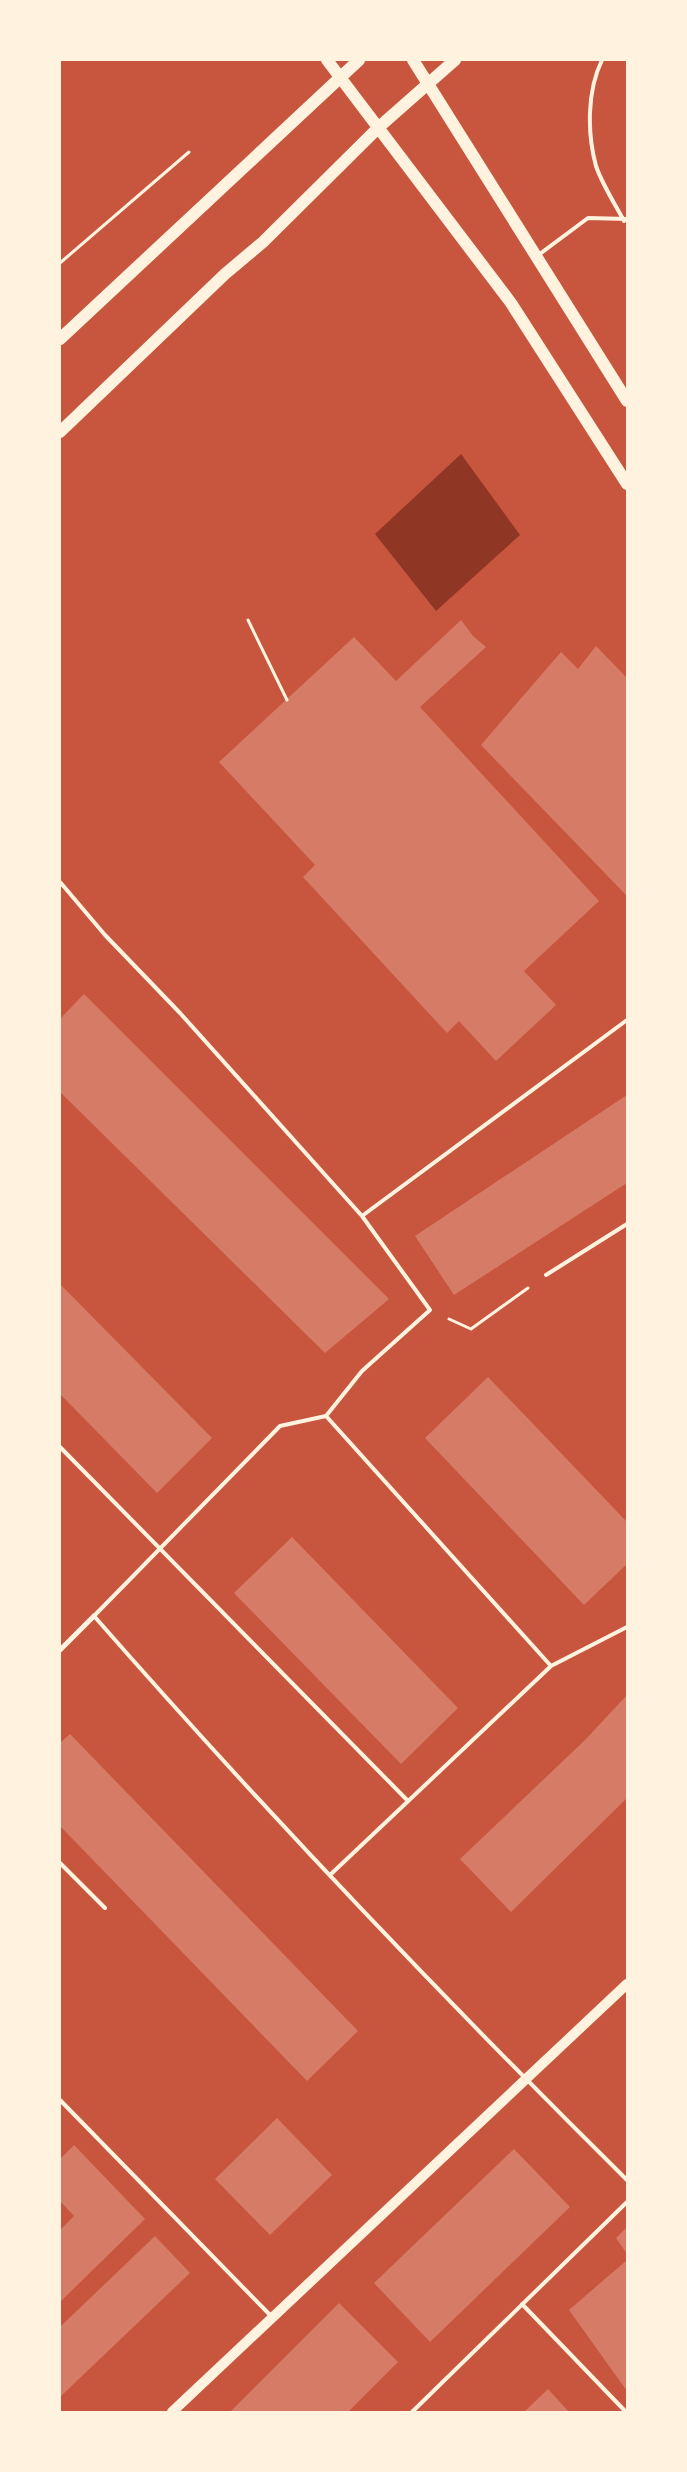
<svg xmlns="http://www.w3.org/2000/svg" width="687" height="2472" viewBox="0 0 687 2472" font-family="'Roboto Condensed',sans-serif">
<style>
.water{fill:#8f3625}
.building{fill:#d67c66}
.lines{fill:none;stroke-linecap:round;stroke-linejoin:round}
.path{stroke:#fff3e0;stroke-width:3}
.service{stroke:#fff3e0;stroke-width:4}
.minor{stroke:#fff3e0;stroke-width:5}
.secondary{stroke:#fff3e0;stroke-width:10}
.primary{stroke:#fff3e0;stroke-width:12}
</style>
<rect width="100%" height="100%" fill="#c8553d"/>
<!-- water -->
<path class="water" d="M461,454L520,535L436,611L375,534Z"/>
<!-- building -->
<path class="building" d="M461,620L473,636L486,647L420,707L599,901L524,971L556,1005L496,1061L459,1021L447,1033L303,877L315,865L219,762L354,637L396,681Z
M596,646L627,678V896L481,745L561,652L578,669Z
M84,994L389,1299L325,1353L60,1092V1019Z
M627,1095V1183L454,1295L415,1236Z
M60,1284L212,1438L157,1493L60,1394Z
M488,1377L627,1522V1564L584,1605L425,1438Z
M292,1537L458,1708L401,1764L234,1593Z
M627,1695V1798L511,1912L460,1859L585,1740Z
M70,1734L358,2031L307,2081L60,1826V1743Z
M277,2118L332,2175L270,2235L215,2179Z
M74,2145L145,2219L60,2302V2230L74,2216L60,2201V2159Z
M514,2149L570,2207L430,2342L374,2283Z
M627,2227V2254L616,2238Z
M155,2236L190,2273L60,2397V2327Z
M627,2260V2391L569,2310Z
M339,2303L398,2362L348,2412H230Z
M548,2389L569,2412H524Z"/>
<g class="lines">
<!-- path -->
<path class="path" d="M60,263L189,152
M248,620L287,700
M449,1319L471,1329L528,1288"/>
<!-- service -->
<path class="service" d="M602,60C587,91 587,133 596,166C602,184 615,204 624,221
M537,256L588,218L627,219
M60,882L105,935L180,1013L362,1216L430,1310L362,1371L326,1416L280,1426L94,1616C264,1810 443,1998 627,2180
M362,1216L627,1020
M546,1275L627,1224
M326,1416L551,1666L627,1627
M60,1447L408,1801
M60,1863L105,1908
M330,1875L551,1666
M60,2100L271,2316
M522,2304L626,2412
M412,2412L627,2202"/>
<!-- minor -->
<path class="minor" d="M60,1650L94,1616"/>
<!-- secondary -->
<path class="secondary" d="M172,2412L627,1984"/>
<!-- primary -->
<path class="primary" d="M327,60L511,303L627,484
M413,60L627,401
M60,339L359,60
M60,432L225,274L263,242L379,127L455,60"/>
</g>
<!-- border -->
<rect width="687" height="2472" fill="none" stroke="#fff3e0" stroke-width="122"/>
</svg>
